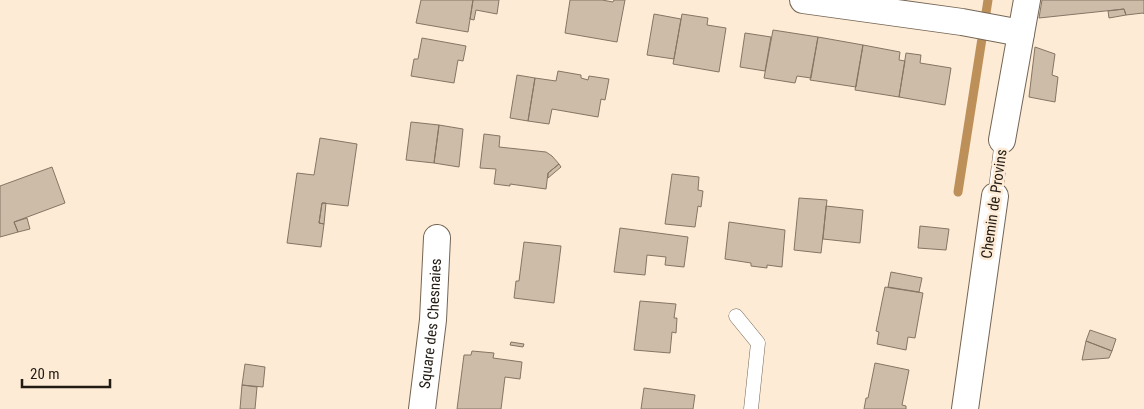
<svg xmlns="http://www.w3.org/2000/svg" width="1144" height="409" viewBox="0 0 1144 409" font-family="'Roboto Condensed',sans-serif">
<style>
.lines{fill:none;stroke-linecap:round;stroke-linejoin:round}
.stream{stroke:#bd9059;stroke-width:9}
.building{fill:#cdbca8;stroke:#857563}
.service-casing{stroke:#746553;stroke-width:15}
.minor-casing{stroke:#746553;stroke-width:28}
.service{stroke:#fff;stroke-width:14}
.minor{stroke:#fff;stroke-width:26}
.labels{text-anchor:middle;dominant-baseline:central;stroke-width:5;stroke-linejoin:round;paint-order:stroke}
.street-label{font-size:15px;fill:#211b13;stroke:#fdebd6}
</style>
<rect width="100%" height="100%" fill="#fdebd6"/>
<g class="lines">
<!-- stream -->
<path class="stream" d="M958,192L988,0"/>
</g>
<!-- building -->
<path class="building" d="M421,0H473L468,32L416,23Z
M473,0H499L497,14L476,10L474,20L470,19Z
M570,0H602L613,2L614,0H625L617,42L565,33Z
M1042,0H1144V14L1143,13L1126,15L1124,9L1039,18Z
M1124,9L1126,15L1109,18L1108,11Z
M654,14L681,19L674,59L647,55Z
M682,14L708,18L707,25L726,28L719,72L673,64Z
M773,30L818,37L811,78L797,76L795,83L764,78Z
M745,33L771,37L765,71L740,67Z
M818,37L863,45L856,87L810,80Z
M422,38L466,46L463,61L458,60L454,83L411,76L414,59H418Z
M863,45L900,52L899,60L905,61L899,97L855,90Z
M1035,47L1055,54L1052,75L1058,77L1055,102L1029,97Z
M906,53L921,55L920,63L951,68L945,105L899,97Z
M558,71L581,75V78L588,80L589,76L609,79L605,100L601,99L598,117L552,109L549,124L528,121L535,78L556,81Z
M517,75L535,78L528,121L510,118Z
M411,122L439,125L434,163L406,160Z
M439,125L463,129L459,167L434,163Z
M484,134L500,136L499,147L546,152L552,156L559,164L548,173L546,189L510,184V186L494,184L496,169L480,168Z
M320,138L357,144L348,206L322,203L319,223L324,224L321,247L287,243L297,173L314,175Z
M559,164L561,167L548,178V173Z
M52,167L65,203L14,222L18,232L0,237V186Z
M672,174L699,177L698,190L703,191L701,207L698,206L695,227L665,224Z
M799,198L827,200L821,253L794,250Z
M322,203H326L324,224L319,223Z
M826,206L863,210L860,243L823,239Z
M27,218L30,229L18,232L14,222Z
M729,222L785,230L782,267L767,265V268L751,266V263L725,259Z
M920,226L949,229L946,250L918,248Z
M620,228L688,237L684,267L665,265L666,257L647,255L645,275L614,272Z
M524,242L561,246L554,303L514,298L516,281H519Z
M891,272L922,278L919,292L888,287Z
M885,287L923,293L915,338L908,337L906,350L877,344L879,332L876,331Z
M640,301L676,304L674,318H677L676,333L672,332L670,353L634,350Z
M1090,330L1116,339L1112,351L1086,341Z
M1086,341L1112,351L1109,358L1082,360Z
M511,342L524,344L523,347L510,345Z
M472,351L494,353L493,358L522,362L520,379L505,377L501,409H457L464,355H471Z
M875,363L909,370L902,405L906,406V409H864L866,398H868Z
M245,364L265,367L263,387L242,385Z
M242,385L257,387L255,409H240Z
M644,388L695,395L693,409H641Z"/>
<g class="lines">
<defs>
<path id="service" d="M995,196L1002,140
M736,316L758,343L751,409"/>
<g id="minor">
<path d="M803,0L962,22L1021,33"/>
<path d="M1002,140L1027,0"/>
<path id="s1" d="M422,409L433,320L437,238"/>
<path d="M965,409L995,196"/>
</g>
</defs>
<!-- service casing -->
<use href="#service" class="service-casing"/>
<!-- minor casing -->
<use href="#minor" class="minor-casing"/>
<!-- service -->
<use href="#service" class="service"/>
<!-- minor -->
<use href="#minor" class="minor"/>
</g>
<g class="labels">
<!-- street labels -->
<g class="street-label">
<text transform="translate(994 204) rotate(-82)">Chemin de Provins</text>
<text stroke="none"><textPath href="#s1" startOffset="86">Square des Chesnaies</textPath></text>
</g>
</g>
<!-- scale -->
<path d="M22 379v8h88v-8" fill="none" stroke="#211b13" stroke-width="2.5"/>
<text x="30" y="379" font-size="15" fill="#211b13" stroke="#fdebd6" stroke-width="4" paint-order="stroke">20 m</text>
</svg>
